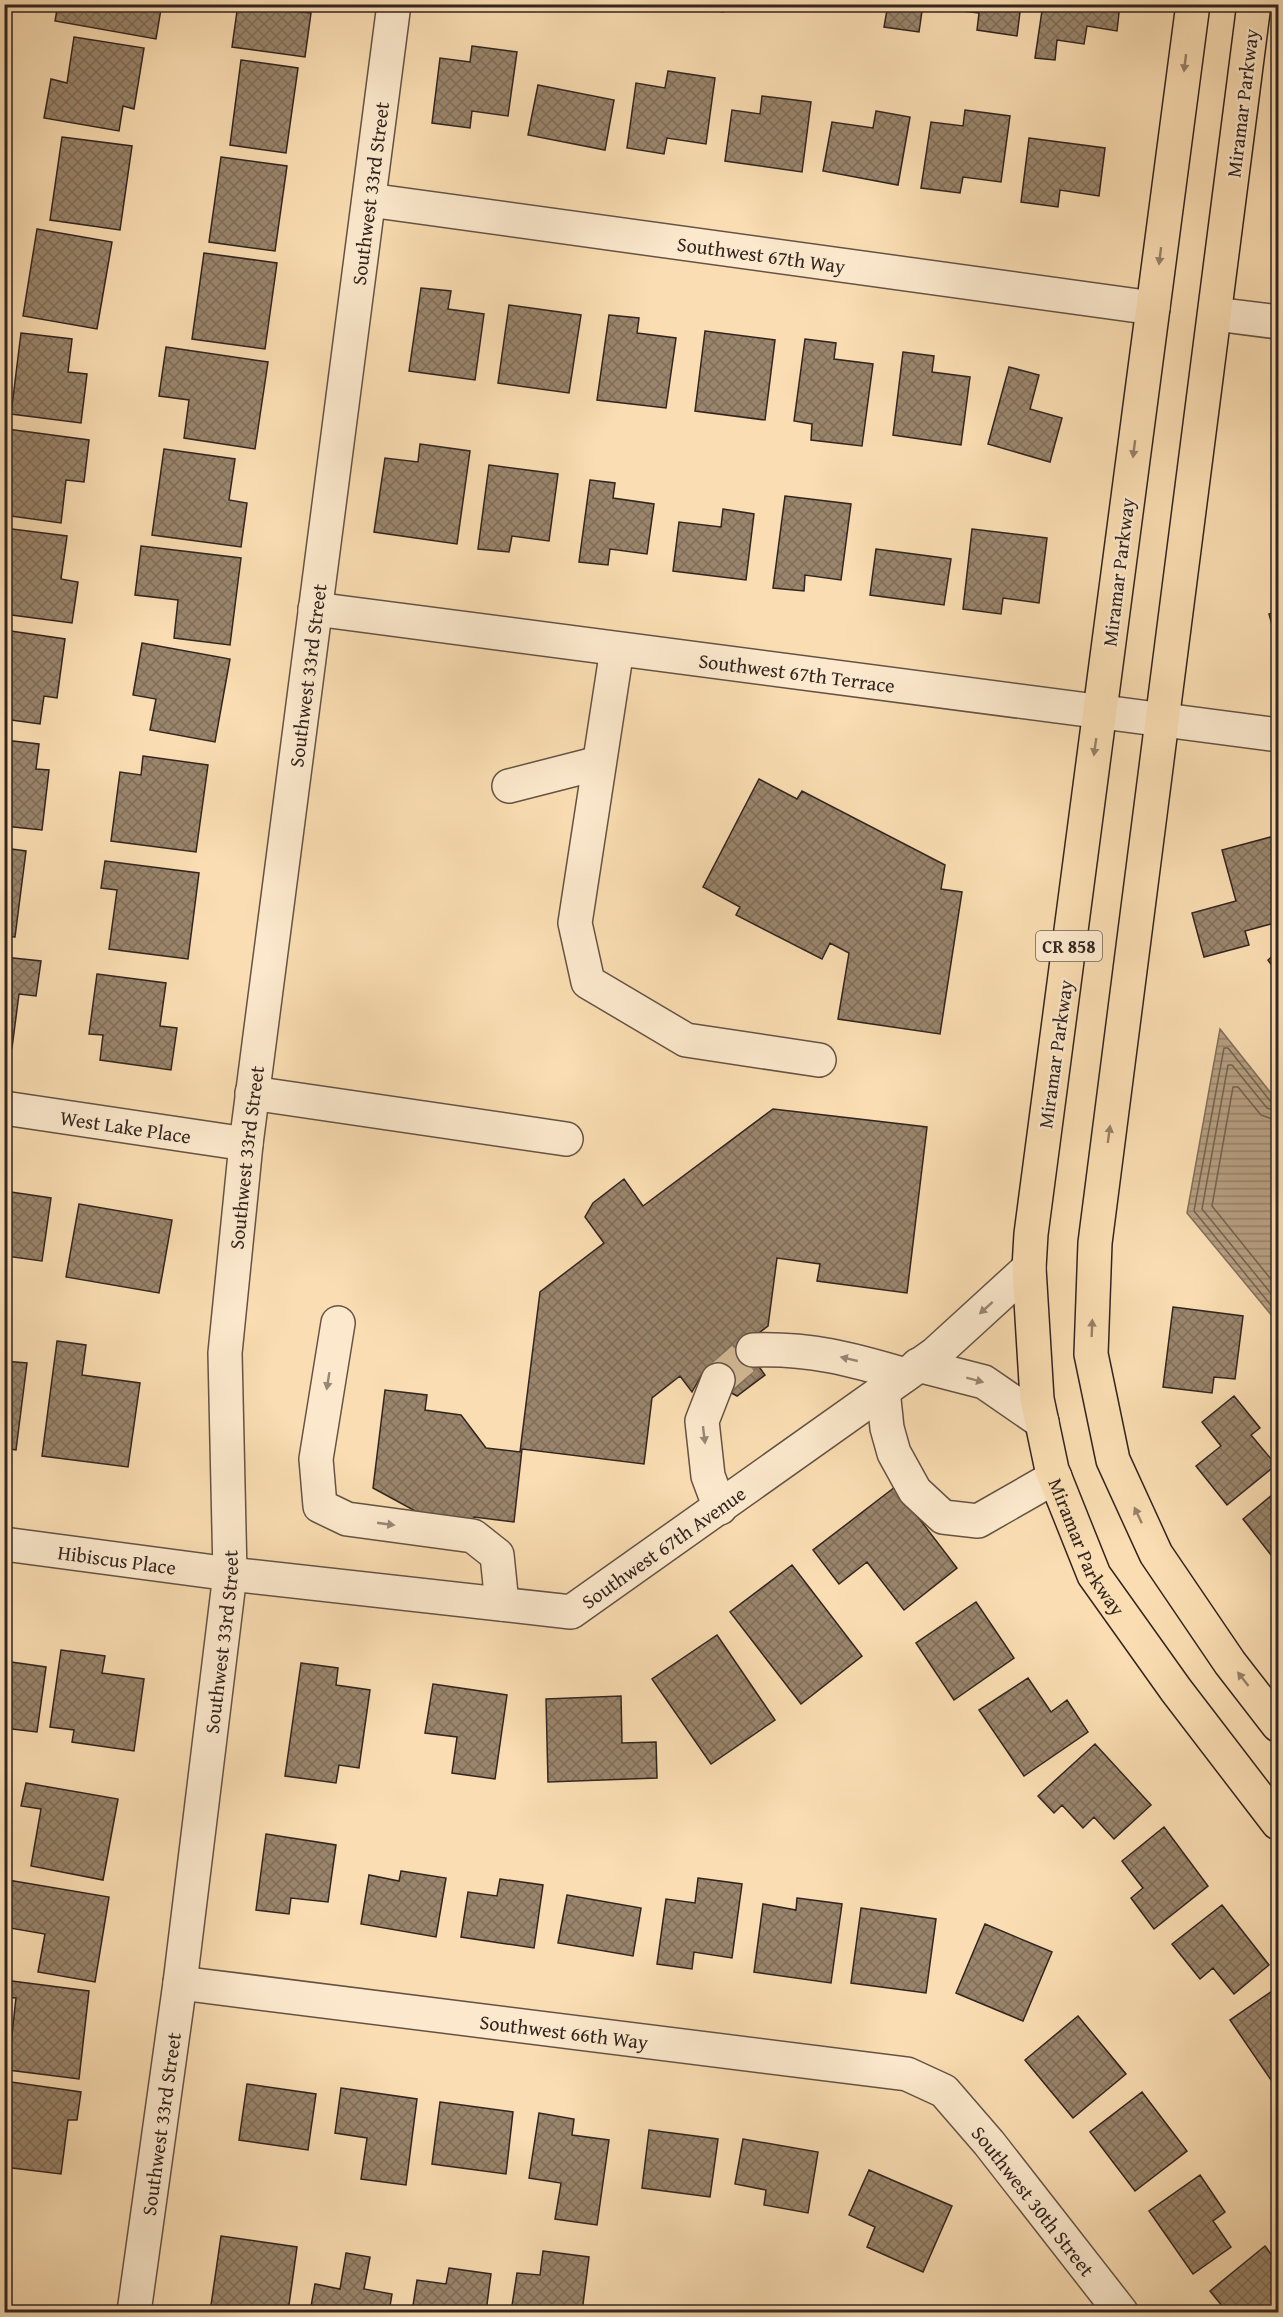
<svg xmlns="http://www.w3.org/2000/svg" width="1283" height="2317" viewBox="0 0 1283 2317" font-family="'Gentium Book Plus',serif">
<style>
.water{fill:url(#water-rules);stroke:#816e5a;stroke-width:1.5}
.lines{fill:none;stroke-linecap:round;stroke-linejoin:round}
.shore{stroke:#746250;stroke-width:1.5}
.building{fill:url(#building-cross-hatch);stroke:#322520;stroke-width:1.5}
.minor-tunnel{stroke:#d2b895;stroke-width:33;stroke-dasharray:33 16;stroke-linecap:butt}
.minor-casing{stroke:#645344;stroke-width:36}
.major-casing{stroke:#322520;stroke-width:36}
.minor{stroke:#fce9cd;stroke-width:33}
.major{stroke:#faddb2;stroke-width:33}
.oneway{fill:#968169}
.oneway2{fill:#978776}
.labels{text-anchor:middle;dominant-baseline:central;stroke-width:4.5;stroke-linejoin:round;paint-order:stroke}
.shield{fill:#fce9cd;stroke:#6f6054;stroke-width:1.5}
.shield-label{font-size:18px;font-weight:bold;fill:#322520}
.street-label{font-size:20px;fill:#322520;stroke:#fce9cd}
</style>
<defs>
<pattern id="water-rules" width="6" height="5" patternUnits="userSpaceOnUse" patternTransform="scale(1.5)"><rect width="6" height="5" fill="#b69e80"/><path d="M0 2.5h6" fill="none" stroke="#958168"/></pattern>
<pattern id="building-cross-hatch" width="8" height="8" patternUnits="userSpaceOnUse" patternTransform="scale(1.5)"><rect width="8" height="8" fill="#9a856c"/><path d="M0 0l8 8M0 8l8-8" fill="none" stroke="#7e6d58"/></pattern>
</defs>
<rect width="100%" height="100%" fill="#faddb2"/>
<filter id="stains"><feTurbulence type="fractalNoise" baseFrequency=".00333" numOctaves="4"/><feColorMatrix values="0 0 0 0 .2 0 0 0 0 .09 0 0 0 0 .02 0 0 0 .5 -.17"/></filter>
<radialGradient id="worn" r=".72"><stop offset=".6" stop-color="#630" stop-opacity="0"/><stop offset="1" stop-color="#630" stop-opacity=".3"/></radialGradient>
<!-- water -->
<path class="water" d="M1220,1029L1278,1102V1323L1187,1213Z"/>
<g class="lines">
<!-- shore -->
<path class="shore" d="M1278,1105L1271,1102L1228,1048H1224L1194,1211L1278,1314
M1278,1112L1267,1108L1232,1065H1228L1202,1209L1278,1302
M1278,1121L1261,1115L1238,1087H1233L1212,1206L1278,1288"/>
</g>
<!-- building -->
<path class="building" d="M58,4H141L161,9L156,39L55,21Z
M238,4H293L292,11L311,13L305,57L232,47Z
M698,4H724L723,12L697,8Z
M888,4H923L919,32L884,27Z
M947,4H1021L1017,36L977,30L979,13L947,9Z
M1043,4H1120L1117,31L1087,26L1084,44L1057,40L1055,60L1035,58Z
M74,37L144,48L134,109L123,106L119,131L44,118L51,79L67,83Z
M472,46L517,52L508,116L472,111L470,128L432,123L440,58L470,62Z
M241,60L298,68L286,153L230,145Z
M668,71L715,78L706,144L667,138L664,154L627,148L636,83L665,88Z
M538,85L614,100L605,150L528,135Z
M762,96L811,102L802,172L725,161L732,110L760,114Z
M965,110L1010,116L1001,182L963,177L960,193L921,188L931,122L963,126Z
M876,111L910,117L898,185L823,171L832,122L873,128Z
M62,137L132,146L120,230L50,220Z
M1029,138L1105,148L1099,196L1060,190L1058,207L1021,202Z
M221,157L287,166L275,251L209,242Z
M37,229L112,242L97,329L23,316Z
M204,253L277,263L265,349L192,339Z
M421,288L451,291L448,309L484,314L475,380L409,371Z
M509,305L581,315L569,393L498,383Z
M609,315L639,318L637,333L676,338L666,408L597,400Z
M705,331L775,340L765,420L695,411Z
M21,333L72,339L68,372L87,374L81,423L11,414Z
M805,339L836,343L834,359L873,364L862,446L811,440L812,424L794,421Z
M166,347L268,362L255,449L184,438L189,400L159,396Z
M903,352L934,356L932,372L970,377L961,445L893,435Z
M1009,367L1039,375L1030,409L1062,418L1050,462L988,444Z
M7,429L89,440L84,482L66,480L61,523L4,515Z
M420,444L470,451L457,544L374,532L385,458L418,462Z
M164,449L235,459L229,500L247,503L241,547L152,535Z
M489,465L558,474L549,541L512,536L509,552L478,549Z
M590,480L615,483L613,498L654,504L647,554L610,549L608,565L579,562Z
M785,496L851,504L841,580L805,575L804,591L773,588Z
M723,509L754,514L746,580L673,571L679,522L721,527Z
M4,528L67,536L61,579L78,582L72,623L4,614Z
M972,529L1047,538L1039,603L1003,598L1001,614L963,609Z
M141,546L241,558L230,645L174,638L178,600L135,595Z
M876,549L951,559L944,605L870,595Z
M1278,611V647L1269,614Z
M4,630L65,639L57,698L44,696L40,724L4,719Z
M142,643L230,659L215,742L150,730L156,699L133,695Z
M4,740L39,744L36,769L49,770L42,830L4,826Z
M143,756L208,765L196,852L111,841L120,772L141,775Z
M759,779L797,799L802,791L945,865L941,889L962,892L940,1034L838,1019L849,953L830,943L822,959L736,915L740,907L703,887Z
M1278,835V922L1245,931L1249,945L1204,957L1192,913L1236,901L1222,850Z
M4,848L26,851L15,937L4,936Z
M105,861L199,873L188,959L109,949L117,890L101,888Z
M1278,951V974L1268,960Z
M4,957L41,961L36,996L19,994L12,1048L4,1047Z
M97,974L166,983L160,1026L177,1028L171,1070L100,1060L103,1035L89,1034Z
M773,1109L927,1127L907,1293L817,1281L820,1264L777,1258L768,1326L743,1345L765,1375L737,1396L701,1376L692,1392L680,1376L652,1398L644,1464L522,1449L514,1522L474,1517L463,1537L373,1488L385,1390L427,1395L425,1410L461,1415L486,1448L520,1452L540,1292L604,1243L585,1217L593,1203L624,1179L643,1206Z
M4,1191L51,1198L42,1261L6,1256L4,1265Z
M79,1204L172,1220L159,1293L66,1277Z
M1173,1307L1243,1316L1235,1379L1214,1377L1212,1393L1163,1387Z
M57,1341L86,1345L82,1375L140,1383L128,1467L42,1456Z
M4,1361L27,1363L16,1450L4,1448Z
M1234,1396L1260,1428L1251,1435L1276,1465L1227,1505L1196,1466L1221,1446L1202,1422Z
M895,1487L957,1568L904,1610L867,1562L839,1584L813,1550Z
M1278,1490V1564L1243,1519Z
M792,1565L862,1656L801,1704L730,1612Z
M976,1602L1014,1658L954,1700L916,1643Z
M717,1635L775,1720L711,1764L652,1679Z
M61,1650L105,1656L102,1673L144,1679L134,1751L72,1742L74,1730L50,1727Z
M4,1661L46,1667L37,1732L4,1728Z
M301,1663L338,1668L336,1685L370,1690L359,1768L339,1765L336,1783L285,1776Z
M1028,1678L1051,1712L1067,1700L1088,1732L1024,1776L979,1710Z
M433,1684L507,1695L495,1779L452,1773L457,1737L425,1733Z
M621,1696L622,1743L656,1742L657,1778L548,1782L546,1699Z
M1095,1744L1151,1805L1114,1839L1094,1817L1083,1828L1062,1805L1054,1813L1038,1796Z
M26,1783L118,1799L103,1880L31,1866L41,1809L21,1806Z
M1164,1827L1208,1886L1154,1929L1131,1898L1143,1888L1122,1861Z
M266,1834L336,1845L328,1902L291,1898L289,1914L256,1910Z
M401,1871L446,1878L436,1937L361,1924L369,1875L399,1881Z
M698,1878L742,1884L732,1958L694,1952L692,1969L657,1964L666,1899L695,1903Z
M500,1879L543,1885L534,1948L461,1937L468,1892L497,1896Z
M8,1880L109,1897L95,1982L38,1972L45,1934L4,1927Z
M567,1895L641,1908L633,1956L558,1943Z
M797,1898L842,1904L831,1983L754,1972L763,1904L796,1910Z
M1222,1905L1269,1965L1234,1994L1213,1968L1200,1979L1172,1944Z
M861,1908L936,1919L926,1993L851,1983Z
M985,1924L1052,1952L1023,2021L956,1993Z
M4,1980L89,1991L79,2079L8,2070L16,1998L4,1997Z
M1278,1987V2079L1273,2083L1230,2020Z
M1078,2016L1126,2074L1073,2118L1025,2060Z
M4,2081L81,2092L77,2120H68L61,2174L4,2167Z
M247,2084L316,2094L308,2150L239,2140Z
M341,2088L417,2099L406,2185L361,2179L367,2138L335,2133Z
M1142,2092L1187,2151L1135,2191L1090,2132Z
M440,2102L513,2112L506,2174L432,2164Z
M539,2113L574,2119L572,2135L609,2140L597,2225L555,2219L561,2183L529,2178Z
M649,2130L718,2139L710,2197L642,2188Z
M743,2139L818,2152L808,2213L764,2205L766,2190L735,2184Z
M869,2170L952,2206L923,2272L867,2247L875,2227L849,2215Z
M1200,2175L1225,2212L1213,2221L1231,2247L1193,2274L1149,2211Z
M221,2236L297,2247L288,2312L250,2309V2312H210Z
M1265,2246L1278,2263V2312H1227L1210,2291Z
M543,2251L589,2257L582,2312H511L517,2273L540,2275Z
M346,2253L370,2257L364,2289L392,2294L389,2312H310L315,2284L340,2289Z
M449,2268L491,2274L486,2312H412L417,2280L446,2284Z"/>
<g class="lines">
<!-- minor-tunnel -->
<path class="minor-tunnel" d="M718,1380L753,1350"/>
<defs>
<g id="minor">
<path id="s1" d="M369,200L1153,308"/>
<path d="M1215,314L1278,322"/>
<path id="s2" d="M315,609L1278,735"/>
<path d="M617,649L575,923L588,982L686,1040L819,1060"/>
<path d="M509,786L599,763"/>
<path d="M252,1093L566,1139"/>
<path id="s3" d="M4,1108L246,1144"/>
<path d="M338,1323L316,1459L320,1506L347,1519L473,1536L497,1555L502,1604"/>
<path d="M753,1350C810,1348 851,1359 905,1375"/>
<path d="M918,1365L984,1382L1042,1422"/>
<path d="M718,1380L702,1421L708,1476L720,1508"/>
<path d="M883,1390L887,1428L894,1453L915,1491L943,1517L978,1521L1055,1477"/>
<path id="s4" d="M4,1544L230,1574L571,1612L935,1354L1029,1268"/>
<path id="s5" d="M180,1983L907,2074L944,2091L989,2143L1121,2312"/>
<path id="s6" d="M134,2312L180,1983L230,1574L225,1353L246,1144L394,4"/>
</g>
<g id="major">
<path id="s7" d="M1193,4L1031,1234L1029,1268L1037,1399L1052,1470L1094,1575L1176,1690L1278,1823"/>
<path d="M1254,4L1095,1243L1091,1354L1113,1460L1156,1554L1230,1663L1278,1725"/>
</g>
</defs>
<!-- minor casing -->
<use href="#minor" class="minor-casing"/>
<!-- major casing -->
<use href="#major" class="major-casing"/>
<!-- minor -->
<use href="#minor" class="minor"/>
<!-- major -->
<use href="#major" class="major"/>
</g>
<!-- one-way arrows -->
<defs><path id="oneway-solid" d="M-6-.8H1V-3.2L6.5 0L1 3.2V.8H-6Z" transform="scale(1.5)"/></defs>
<g class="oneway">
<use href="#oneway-solid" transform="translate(1185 63) rotate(97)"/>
<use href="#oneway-solid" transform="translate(1160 256) rotate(97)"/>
<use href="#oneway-solid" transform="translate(1134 449) rotate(97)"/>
<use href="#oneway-solid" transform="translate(1095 747) rotate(98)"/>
<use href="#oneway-solid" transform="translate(1109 1134) rotate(-82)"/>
<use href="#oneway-solid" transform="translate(1092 1328) rotate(-88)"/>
<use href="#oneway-solid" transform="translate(1138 1515) rotate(-115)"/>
<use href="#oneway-solid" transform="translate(1243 1679) rotate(-128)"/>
</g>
<g class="oneway2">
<use href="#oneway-solid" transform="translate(986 1308) rotate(138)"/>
<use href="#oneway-solid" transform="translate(849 1359) rotate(-167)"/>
<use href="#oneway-solid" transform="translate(975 1380) rotate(15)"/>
<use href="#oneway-solid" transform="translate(328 1381) rotate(99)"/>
<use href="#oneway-solid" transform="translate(704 1435) rotate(83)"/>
<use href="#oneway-solid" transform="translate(386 1524) rotate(8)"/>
</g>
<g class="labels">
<!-- shield labels -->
<rect class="shield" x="1036" y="931" width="66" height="30" rx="4.5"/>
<g class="shield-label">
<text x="1069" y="946">CR 858</text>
</g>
<!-- street labels -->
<g class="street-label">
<text transform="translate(1242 103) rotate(-83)">Miramar Parkway</text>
<text stroke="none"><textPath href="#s6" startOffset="2134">Southwest 33rd Street</textPath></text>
<text stroke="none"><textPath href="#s1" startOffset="396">Southwest 67th Way</textPath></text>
<text transform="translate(1118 572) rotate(-83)">Miramar Parkway</text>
<text stroke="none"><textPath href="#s2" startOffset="486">Southwest 67th Terrace</textPath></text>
<text stroke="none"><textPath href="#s6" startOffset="1648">Southwest 33rd Street</textPath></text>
<text transform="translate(1055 1054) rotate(-82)">Miramar Parkway</text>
<text stroke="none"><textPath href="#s3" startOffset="123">West Lake Place</textPath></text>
<text stroke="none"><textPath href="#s6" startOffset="1162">Southwest 33rd Street</textPath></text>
<text stroke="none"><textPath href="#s7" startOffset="1563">Miramar Parkway</textPath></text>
<text stroke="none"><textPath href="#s4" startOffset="684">Southwest 67th Avenue</textPath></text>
<text stroke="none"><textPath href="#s4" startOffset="114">Hibiscus Place</textPath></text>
<text stroke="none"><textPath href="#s6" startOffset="676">Southwest 33rd Street</textPath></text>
<text stroke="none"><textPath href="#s5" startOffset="387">Southwest 66th Way</textPath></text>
<text stroke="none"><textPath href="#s6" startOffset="190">Southwest 33rd Street</textPath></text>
<text stroke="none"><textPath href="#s5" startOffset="915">Southwest 30th Street</textPath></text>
</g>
</g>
<!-- margin -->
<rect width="1283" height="2317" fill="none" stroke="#faddb2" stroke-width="24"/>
<rect x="6" y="6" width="1271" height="2305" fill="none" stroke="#322520" stroke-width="3"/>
<rect x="12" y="12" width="1259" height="2293" fill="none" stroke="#322520" stroke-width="1.5"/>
<rect width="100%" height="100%" filter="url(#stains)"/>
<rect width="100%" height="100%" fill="url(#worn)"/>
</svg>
